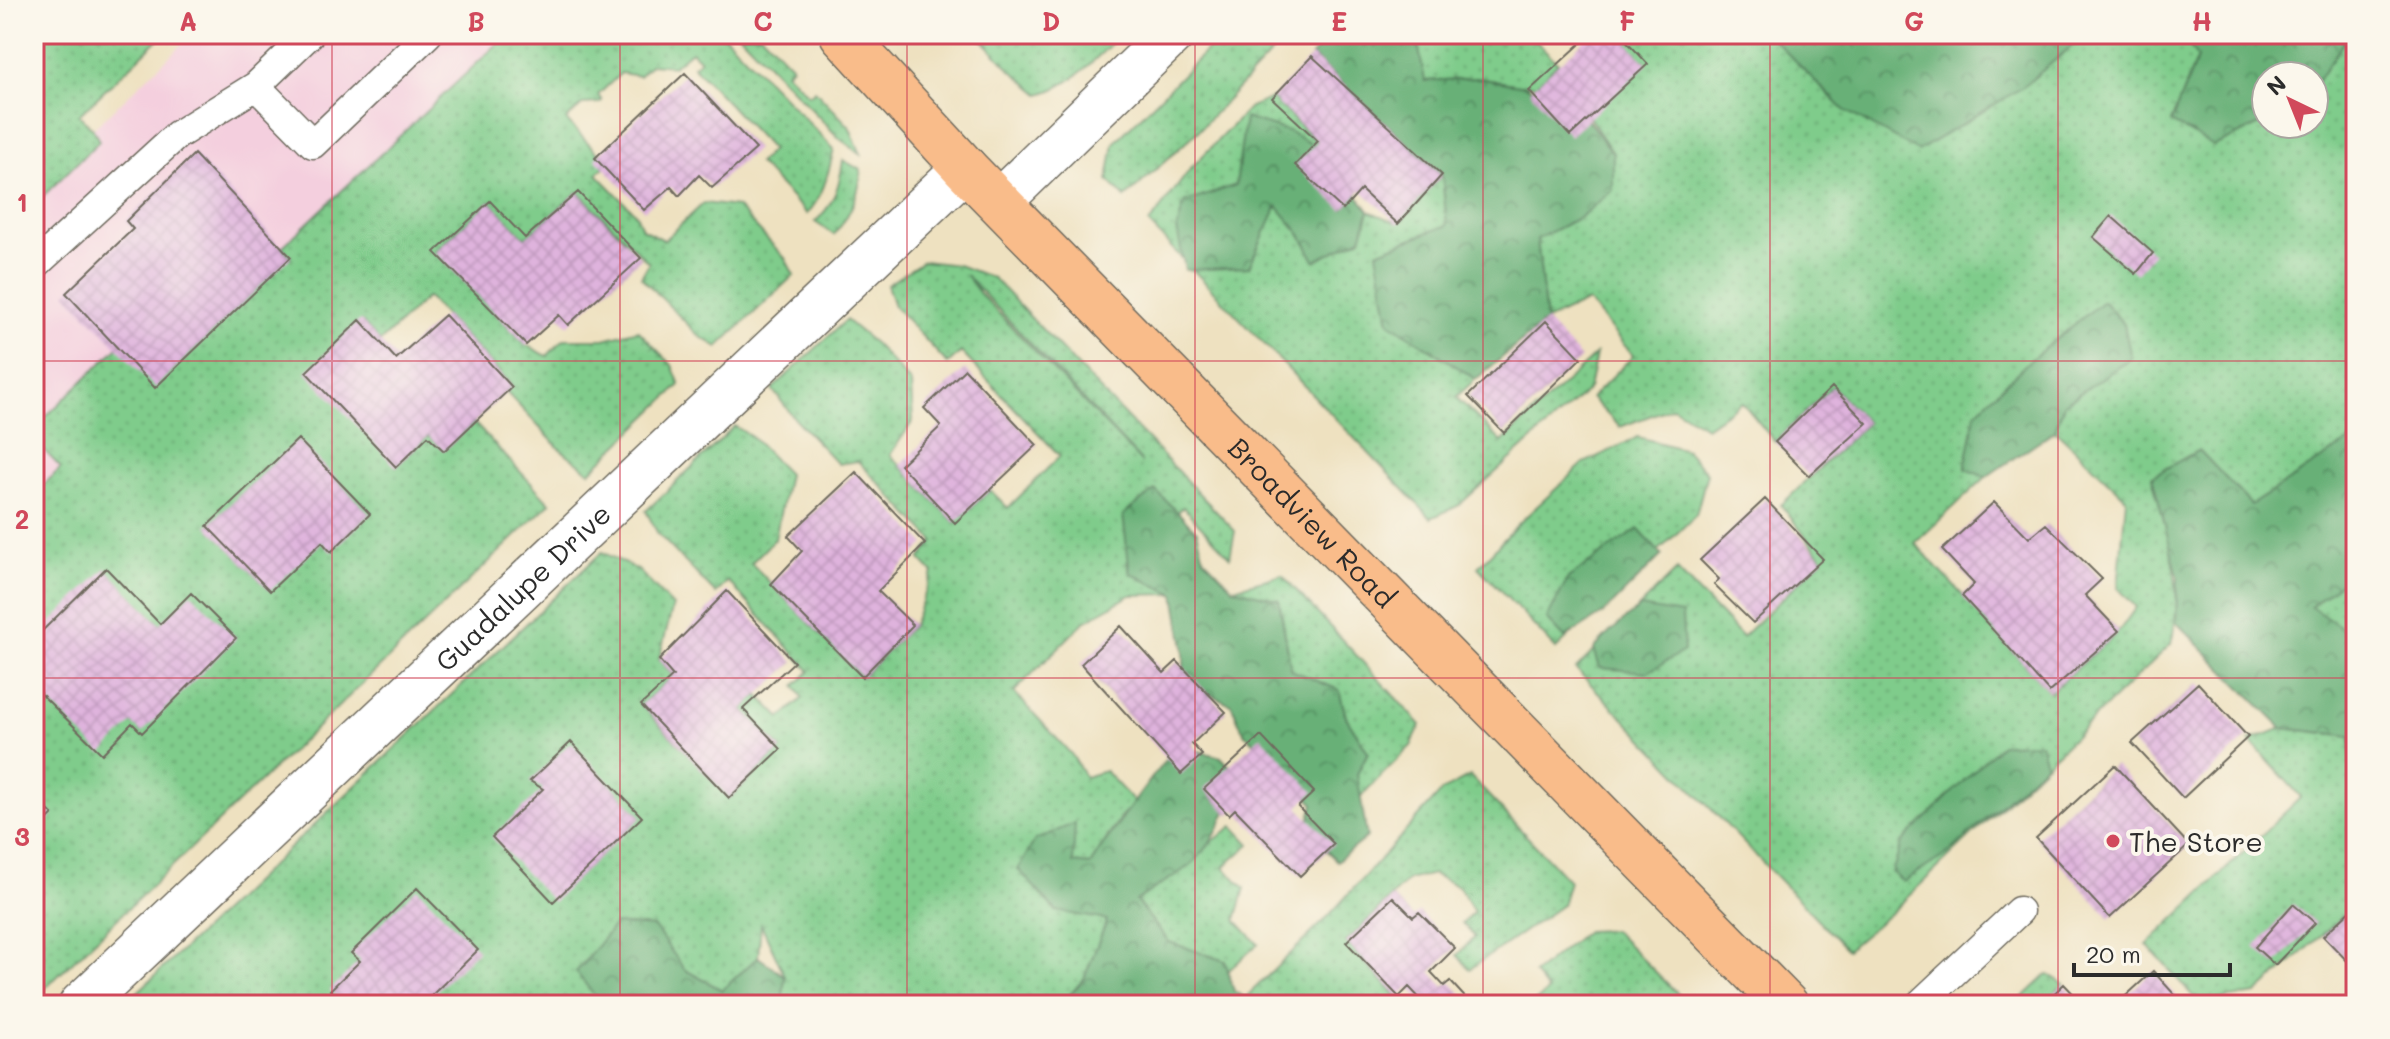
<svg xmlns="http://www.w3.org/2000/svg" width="2390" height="1039" viewBox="0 0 2390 1039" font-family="Mali,sans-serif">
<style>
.built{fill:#f4cfde}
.grass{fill:url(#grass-dots);stroke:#557c5b;stroke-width:2;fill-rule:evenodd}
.forest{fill:url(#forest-crowns);stroke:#496e51;stroke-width:2}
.building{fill:url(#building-cross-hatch)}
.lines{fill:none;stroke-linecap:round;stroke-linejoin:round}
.service-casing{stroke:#6f6b5f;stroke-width:31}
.minor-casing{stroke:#6f6b5f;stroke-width:47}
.primary-casing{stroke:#6f6b5f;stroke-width:47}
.service{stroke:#fff;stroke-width:28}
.minor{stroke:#fff;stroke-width:44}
.primary{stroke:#f9bc8a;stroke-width:44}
.grid{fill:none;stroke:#d1495b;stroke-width:2;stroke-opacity:0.55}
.poi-dot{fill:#d1495b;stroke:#fbf7ec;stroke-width:3}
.labels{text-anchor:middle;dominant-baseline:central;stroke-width:8;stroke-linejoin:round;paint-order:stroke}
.street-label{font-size:28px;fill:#2b2b2b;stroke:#fbf7ec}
.poi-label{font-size:28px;fill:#2b2b2b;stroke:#fbf7ec;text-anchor:start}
.neatline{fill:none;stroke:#d1495b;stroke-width:3}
.grid-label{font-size:26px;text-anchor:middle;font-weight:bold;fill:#d1495b}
</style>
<defs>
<pattern id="grass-dots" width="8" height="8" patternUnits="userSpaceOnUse" patternTransform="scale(2)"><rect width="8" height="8" fill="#7fcc8b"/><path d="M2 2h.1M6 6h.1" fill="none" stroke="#6eaf78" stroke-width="1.8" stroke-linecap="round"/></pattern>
<pattern id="forest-crowns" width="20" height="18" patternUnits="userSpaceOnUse" patternTransform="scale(2)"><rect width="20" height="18" fill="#67b077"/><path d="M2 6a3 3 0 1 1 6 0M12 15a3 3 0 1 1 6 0" fill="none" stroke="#558f62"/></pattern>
<pattern id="building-cross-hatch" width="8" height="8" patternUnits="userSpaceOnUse" patternTransform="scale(2)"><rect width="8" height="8" fill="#dfb3dd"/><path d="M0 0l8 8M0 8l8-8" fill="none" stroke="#c09abe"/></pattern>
</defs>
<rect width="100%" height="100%" fill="#fbf7ec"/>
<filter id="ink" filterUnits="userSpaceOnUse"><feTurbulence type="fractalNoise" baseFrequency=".0125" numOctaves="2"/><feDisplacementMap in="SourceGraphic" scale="16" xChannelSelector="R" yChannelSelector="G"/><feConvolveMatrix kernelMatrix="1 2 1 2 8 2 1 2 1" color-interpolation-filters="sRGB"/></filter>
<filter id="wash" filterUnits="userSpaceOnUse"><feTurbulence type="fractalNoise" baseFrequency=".006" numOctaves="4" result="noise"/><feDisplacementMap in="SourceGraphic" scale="32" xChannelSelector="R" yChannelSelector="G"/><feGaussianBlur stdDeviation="1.8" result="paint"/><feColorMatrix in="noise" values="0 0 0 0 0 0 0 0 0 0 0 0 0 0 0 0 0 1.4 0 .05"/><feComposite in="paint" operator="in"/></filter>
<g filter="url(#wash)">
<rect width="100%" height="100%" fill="#eee1c0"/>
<!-- built -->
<path class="built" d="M193,34H533L34,509V185Z"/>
<!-- grass -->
<path class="grass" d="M34,34H164L79,115L93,129L99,141L34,205Z
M508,34H723L834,149C828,174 824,195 807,214L758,163L772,150L693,66L700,60L691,51L673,66L651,64L639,76L621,73L598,95L602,101L599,103L583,104L566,120L599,154L604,167L597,174L636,214L642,229L664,240L704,203L737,207L785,258L794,275L718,347L699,336L641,277L649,263L578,192L525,238L490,202L435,251L526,345L547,356L564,339H604L638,330L672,365L680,385L590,472L559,448L506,392L512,386L427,297L380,342L361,321L396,466L428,436L444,450L474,423L550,503L34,999V494L61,468L34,440V428L117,348L291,257L282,247Z
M739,34H761L792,66L786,72L809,95L815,90L849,126L861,154L840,139Z
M977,34H1121C1096,58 1074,85 1040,94L1010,69Z
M1223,34H1294L1279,45L1197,132L1125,198L1108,180L1114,143Z
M1416,34H1529L1558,63L1536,85H1520L1478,78L1425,81Z
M1620,34H1776L1773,38L2023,87L2086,34H2183L2197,57L2171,122L2214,146L2266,122L2314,124V86L2349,34H2356V437L2251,505L2199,450L2152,476C2167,535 2186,582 2171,644L1893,911L1847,950L1576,669L1677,570L1742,637L1823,559L1781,505L1867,423L1832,387L1775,442L1742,402L1706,427L1673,407L1620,427L1591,398L1633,356L1588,301L1546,321L1537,239L1580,217L1613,153L1589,117ZM2103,302L2131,358L2064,404L2055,430L2126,498L2118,588L2136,607L2119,631L2050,692L1915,543L1986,477L2028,362Z
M1272,98L1330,155L1288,131L1248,266L1277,205L1302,236L1316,261L1361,238L1369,211L1398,223L1442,175L1447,225L1389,322L1476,379L1456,397L1502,442L1596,354L1589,389L1458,506L1431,518L1149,224L1192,167L1250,107Z
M843,160L861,170C860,195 850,215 834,235L815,222C834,205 840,184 843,160Z
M923,261L958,265L993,278L1235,531L1230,557L1183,507L1127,562L1130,573L1174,594L1131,595L1085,621L1014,692L1072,755L1085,777L1105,771L1135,803L1120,818L1090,865L1072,863L1074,824L1056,910L1107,920L1084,979L1061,1005H782L785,976L761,924L758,957L722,990L685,970L653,927L577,972L602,1005H124L602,552L638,570L673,606L659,659L673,676L641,705L730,798L781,749L743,709L758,695L781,718L803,698L795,686L810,671L728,581L716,594L658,534L646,511L735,426L753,438L788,474L775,539L751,563L862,677L913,625L933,573L920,559L934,541L858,461L838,464L796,420L772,389L846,320L875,344L911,383L913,421L890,455L955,522L990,490L1008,508L1060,456L961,352L948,364L894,306L887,285ZM966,275L1141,461V462L980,294Z
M1638,437L1686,450L1707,473L1696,515L1556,649L1478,567L1519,523L1584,463Z
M2356,570V638L2310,607Z
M1282,575L1421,725L1411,746L1360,797L1357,774L1368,752L1346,717L1339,690L1291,670L1279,600L1233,588Z
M2282,728L2351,736V809L2356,814V905L2256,994L2199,1003L2147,945L2301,797L2250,741Z
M1470,776L1569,881L1562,905L1470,969L1457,955L1475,937L1462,923L1474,912L1459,887L1433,874L1408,880L1346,942L1405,1005H1259L1246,997L1324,921L1442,791Z
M1233,826L1250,844L1224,867L1245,888L1236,920L1258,944L1228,971L1225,961L1169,942L1136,901L1189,865L1209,844Z
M1613,930L1687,1003L1686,1005H1532L1548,991L1534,974L1586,931Z
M2048,974L2064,984L2042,1005H2015Z"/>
<!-- forest -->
<path class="forest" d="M1327,34H1416L1425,81L1478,78L1520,85L1572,100L1613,153V190L1580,217L1537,239L1546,321L1476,379L1389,322L1377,252L1447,225L1442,175L1312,56Z
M1776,34H2086L2023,87L1918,151L1844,110L1773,39Z
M2183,34H2349L2314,86V76H2266V122L2214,146L2171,122L2197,58Z
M1245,118L1288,131L1330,155L1369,211L1361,238L1315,261L1302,236L1277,206L1249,267L1185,270L1177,229L1184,203L1236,185Z
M2103,301L2124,324L2131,358L2064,404L2055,430L1986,477L1965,469L1976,412L2028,362Z
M2356,437V570L2311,607L2356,638V814L2351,810V736L2282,728L2176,622L2178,576L2152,476L2199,450L2251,505Z
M1155,490L1197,531L1204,558L1233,588L1279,600L1291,670L1339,690L1346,717L1368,752L1357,774L1367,837L1337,861L1306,831L1314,804L1244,733L1231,704L1184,682V647L1175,594L1130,573L1123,515Z
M1638,529L1662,555L1604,613L1565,638L1547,619L1568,578Z
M1640,607L1682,614L1684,651L1648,672L1600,668L1594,649L1609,633Z
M2040,743L2046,763L1950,852L1903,882L1892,873L1902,842L2001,744Z
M1176,745L1221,757L1236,773C1231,805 1216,845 1189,866C1172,879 1153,888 1136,901L1169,942L1225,961L1234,991L1259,1005H1178L1163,998L1162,1005H1061L1084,979L1107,920L1056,911L1018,869L1035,840L1075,823L1073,863L1090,865C1117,823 1147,785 1176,745Z
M615,924L654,927L685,970L722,990L758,957L785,976L782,1005H602L576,972Z"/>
<g id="blocks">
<!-- building -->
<path class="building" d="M1591,34H1620L1648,64L1570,136L1529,91Z
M1312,56L1442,175L1398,224L1361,190L1343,210L1295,165L1318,141L1272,98Z
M685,73L756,149L712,188L699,175L679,196L671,187L644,210L595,158Z
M194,154L291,257L155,388L66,293L133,229L126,221Z
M578,192L641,258L568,325L559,315L526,345L435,252L490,201L525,238Z
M2111,216L2153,253L2136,274L2093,237Z
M445,315L512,387L444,451L428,436L396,467L306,372L360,320L396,359Z
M1546,321L1581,358L1504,433L1468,396Z
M965,369L1037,445L955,523L900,465L941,426L924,408Z
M1832,387L1867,423L1809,476L1775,442Z
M298,439L370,514L331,552L322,542L270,591L207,526Z
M856,472L925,544L878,591L913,625L862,677L771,584L802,551L788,536Z
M1765,499L1823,559L1753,623L1714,585L1719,579L1700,560Z
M1994,502L2029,538L2046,524L2102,579L2085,595L2119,631L2049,692L1962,596L1974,584L1942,550Z
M106,568L160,624L191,593L236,638L142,733L132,723L102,754L34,687V639Z
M727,591L794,662L743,709L781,749L729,798L641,705L673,676L659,660Z
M1121,626L1164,673L1177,661L1226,712L1192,744L1202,755L1181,774L1081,664Z
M2198,683L2248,737L2183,798L2132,743Z
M1261,736L1314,792L1298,807L1334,844L1300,876L1235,809L1229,815L1204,789Z
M571,742L642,817L553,902L492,837L543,789L530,781Z
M2115,765L2189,845L2110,918L2036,838Z
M34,796L53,815L34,833Z
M417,888L478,950L432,995L441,1005H345L330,990L360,961L351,953Z
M1393,897L1413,917L1419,912L1455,948L1431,972L1444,986L1450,981L1472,1005H1426L1409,987L1399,997L1346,942Z
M2293,904L2315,923L2275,965L2255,947Z
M2356,905V970L2323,936Z
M2153,971L2184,1005H2116Z
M2064,984L2084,1005H2042Z"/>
</g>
</g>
<g filter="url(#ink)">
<use href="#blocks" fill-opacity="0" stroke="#6f6b5f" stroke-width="2"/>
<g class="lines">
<defs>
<path id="service" d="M256,86L313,144L428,34
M34,266L177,135L256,86L310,34
M1919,1005L2019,911"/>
<g id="minor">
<path d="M999,202L1172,34"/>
<path id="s1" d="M81,1005L965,168"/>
</g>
<g id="primary">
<path id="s2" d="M842,34L965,168L1786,1005"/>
</g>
</defs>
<!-- service casing -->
<use href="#service" class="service-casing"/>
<!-- minor casing -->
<use href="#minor" class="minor-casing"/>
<!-- primary casing -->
<use href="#primary" class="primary-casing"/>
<!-- service -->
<use href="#service" class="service"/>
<!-- minor -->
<use href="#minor" class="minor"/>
<!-- primary -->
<use href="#primary" class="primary"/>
</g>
</g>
<!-- grid -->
<path class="grid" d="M332,34V1005M620,34V1005M907,34V1005M1195,34V1005M1483,34V1005M1770,34V1005M2058,34V1005M34,361H2356M34,678H2356"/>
<!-- markers -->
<circle class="poi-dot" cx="2113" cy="841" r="8"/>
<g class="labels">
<!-- street labels -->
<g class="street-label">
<text stroke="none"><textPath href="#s2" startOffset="678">Broadview Road</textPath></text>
<text stroke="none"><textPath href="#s1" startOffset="608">Guadalupe Drive</textPath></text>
</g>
<!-- poi labels -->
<g class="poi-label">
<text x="2129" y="841">The Store</text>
</g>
</g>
<!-- margin -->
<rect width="2390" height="1039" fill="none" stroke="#fbf7ec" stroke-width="88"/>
<!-- north arrow -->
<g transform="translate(2290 100) rotate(317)"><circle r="38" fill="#fbf7ec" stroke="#a8a59f" stroke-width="2"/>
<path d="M0-6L14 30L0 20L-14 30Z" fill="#d1495b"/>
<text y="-12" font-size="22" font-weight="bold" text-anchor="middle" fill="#2b2b2b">N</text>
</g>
<!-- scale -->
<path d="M2074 963v12h156v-12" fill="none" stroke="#2b2b2b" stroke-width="4"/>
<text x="2086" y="963" font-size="24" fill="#2b2b2b" stroke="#fbf7ec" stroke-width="6" paint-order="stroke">20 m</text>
<rect x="44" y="44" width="2302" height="951" class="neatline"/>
<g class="grid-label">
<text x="188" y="31">A</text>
<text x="476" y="31">B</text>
<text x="763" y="31">C</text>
<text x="1051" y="31">D</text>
<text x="1339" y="31">E</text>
<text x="1627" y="31">F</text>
<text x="1914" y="31">G</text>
<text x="2202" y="31">H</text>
<text x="22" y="212">1</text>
<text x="22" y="529">2</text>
<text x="22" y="846">3</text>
</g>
</svg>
